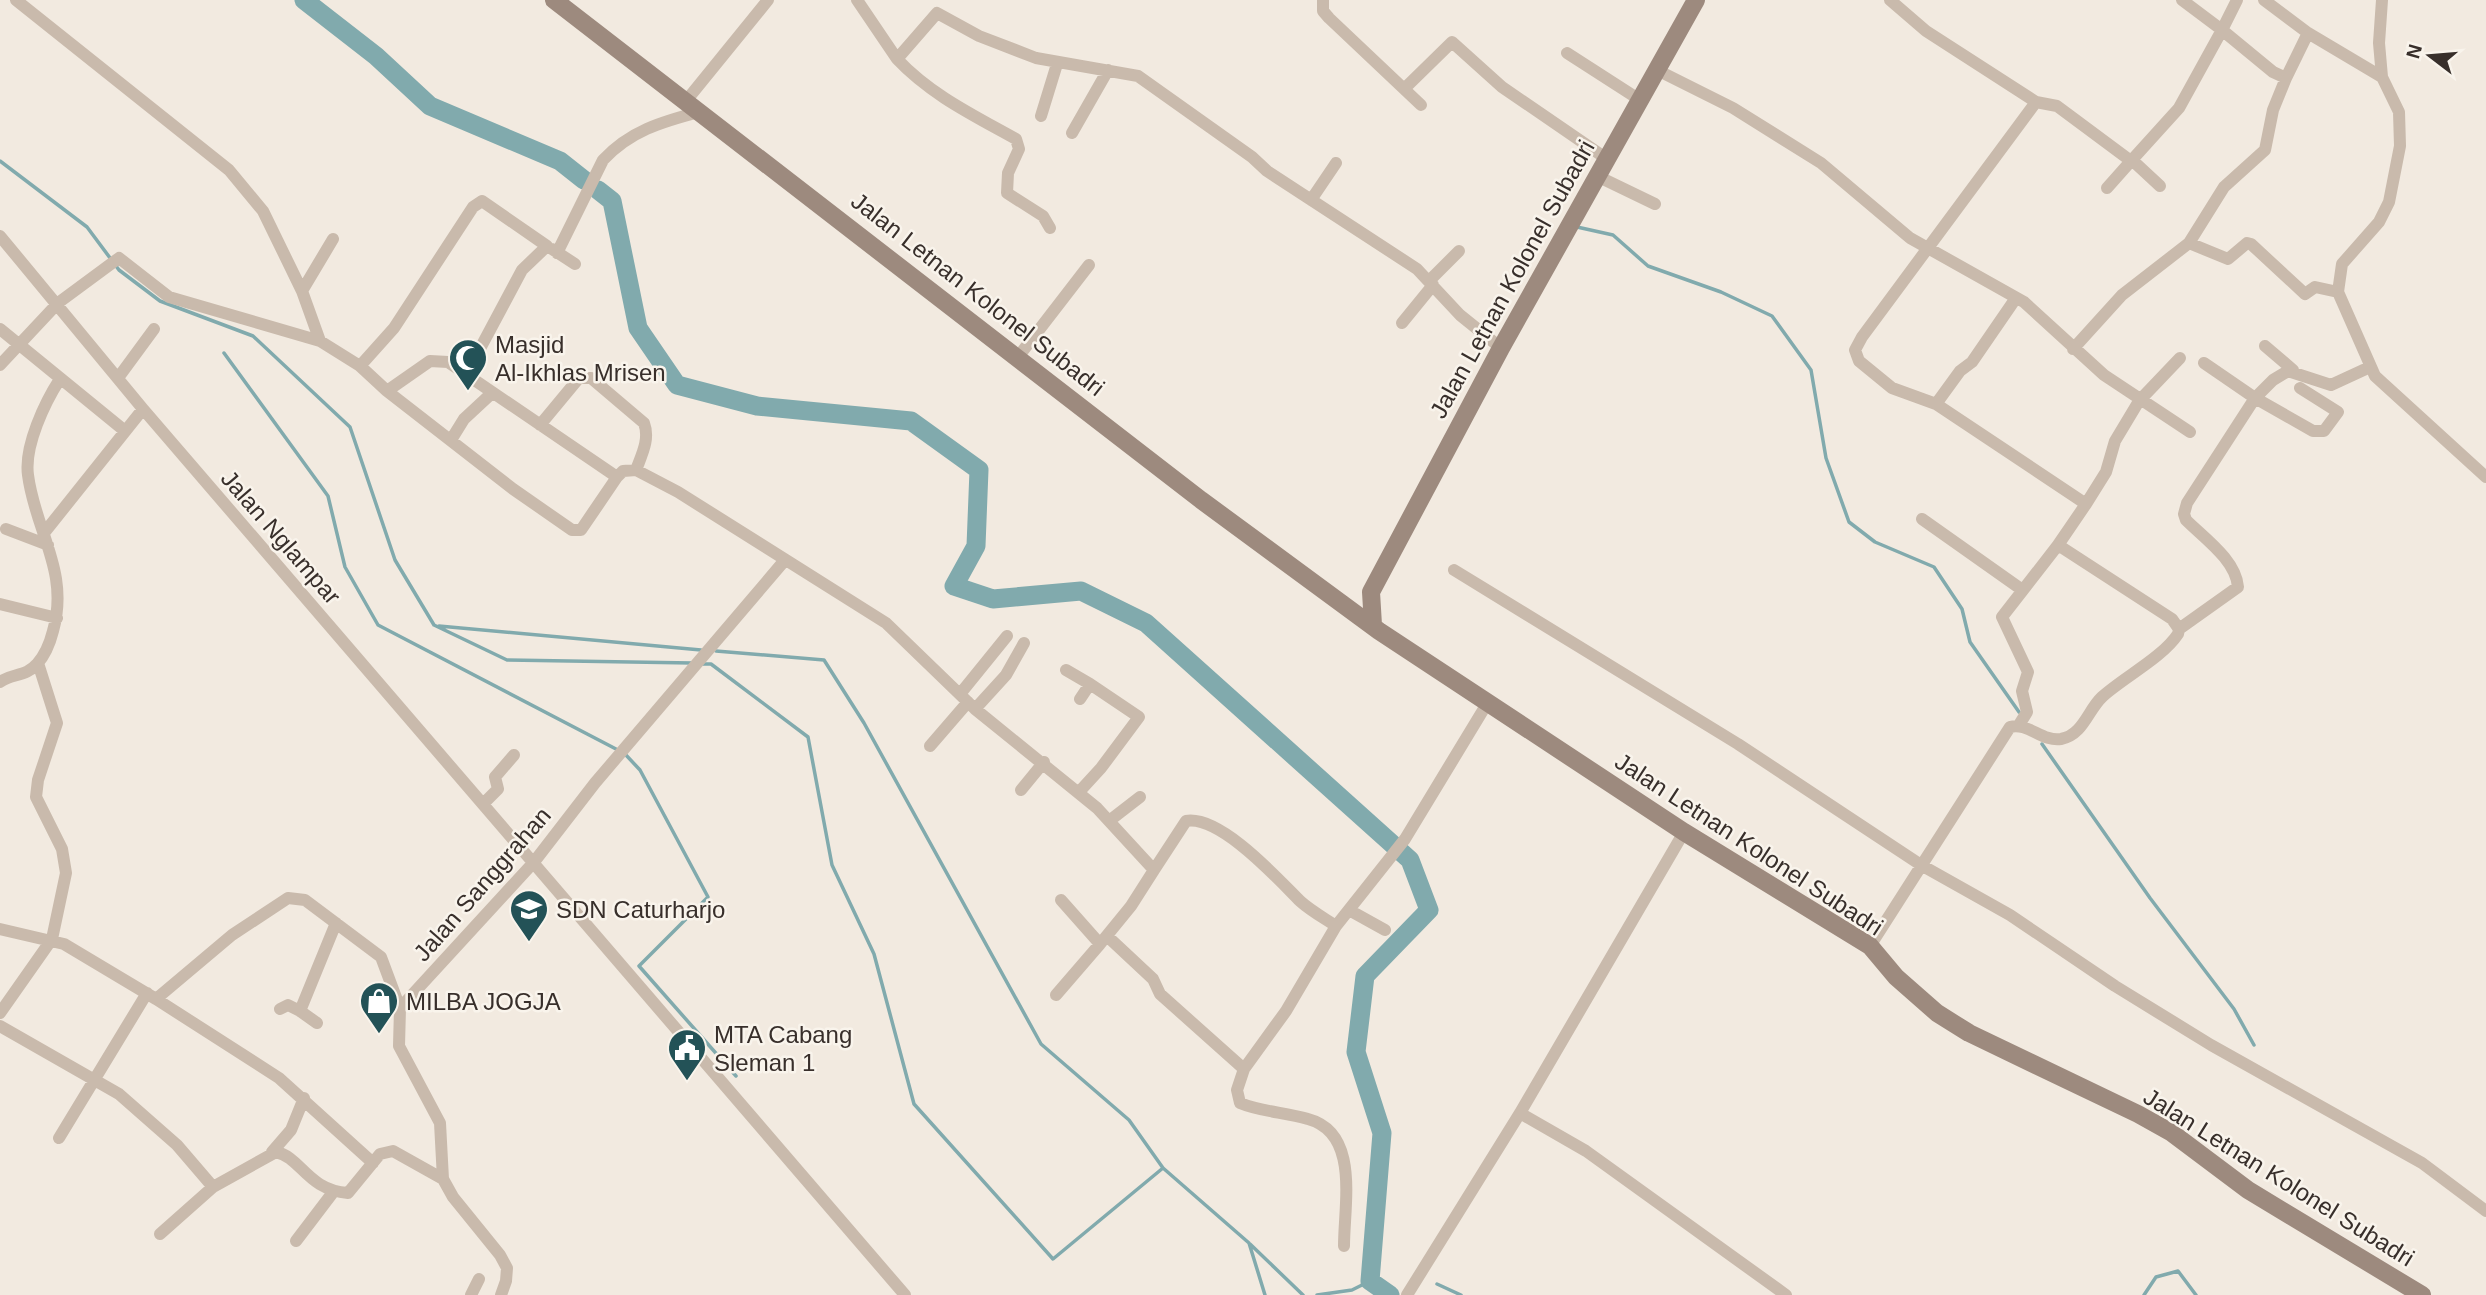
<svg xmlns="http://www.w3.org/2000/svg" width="2486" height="1295" viewBox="0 0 2486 1295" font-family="Helvetica,sans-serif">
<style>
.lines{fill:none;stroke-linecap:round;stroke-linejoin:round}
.stream{stroke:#81aaad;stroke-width:3.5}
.river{stroke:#81aaad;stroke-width:19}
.street{stroke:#c9baac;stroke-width:12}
.secondary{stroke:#9d8a7e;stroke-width:18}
.labels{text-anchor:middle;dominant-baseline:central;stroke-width:5;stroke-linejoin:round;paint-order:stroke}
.street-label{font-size:24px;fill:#382f2b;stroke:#f9f4ec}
.poi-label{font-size:24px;fill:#382f2b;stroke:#f9f4ec;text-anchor:start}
</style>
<rect width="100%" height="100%" fill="#f2eae0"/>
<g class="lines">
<!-- stream -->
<path class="stream" d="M0,161L87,227L119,270L160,301L253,336L350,427L395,560L434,625L507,660L692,663
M1577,227L1613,235L1648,266L1721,292L1772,316L1811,370L1826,458L1849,522L1875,542L1934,567L1962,609L1970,642L2019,712
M224,353L328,496L345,567L378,625L616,749
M439,626L701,650
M716,651L824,660L864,723L1041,1044L1129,1120L1163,1168
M703,664H711L808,737L832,865L874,954L914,1104L1053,1259L1163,1168L1249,1243L1265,1295
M2042,744L2150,898L2234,1009L2254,1045
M625,754L640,770L708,897L639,966L736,1076
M1250,1244L1303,1295
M1437,1284L1461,1295
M1317,1295L1352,1290L1370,1281L1378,1295
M2144,1295L2156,1277L2178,1271L2196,1295"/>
<!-- river -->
<path class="river" d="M304,0L376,56L430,106L560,161L584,180
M598,190L612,201L638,328L677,385L757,406L911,421L979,470L976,546L954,586L993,599L1081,591L1146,623L1410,860L1429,910L1365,976L1356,1052L1382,1133L1370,1281L1390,1295"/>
<!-- street -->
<path class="street" d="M16,0L229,170L263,211L302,291L320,341
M857,0L897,59L937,13L979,36L1036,58L1138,76L1252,157L1267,171L1417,269L1460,315L1501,348
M1323,0V11L1329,18L1421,105
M1890,0L1926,31L2036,102L1862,337L1855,350L1859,361L1892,388L1936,404L2086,504L2106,472L2115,441L2139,401L2180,358
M2182,0L2222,30L2237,0
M2264,0L2308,33L2382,77L2399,112L2400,146L2389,202L2379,222L2342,264L2338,292L2375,376L2486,477
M2382,0L2379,43L2382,77
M1567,53L1640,100
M897,59C931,95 973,115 1016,139L1019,149L1008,173L1007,193L1043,216L1050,228
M1657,70L1733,108L1821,163L1910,238L2024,302L2104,375L2190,432
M2286,78L2308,33
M1405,88L1452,42L1502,87L1607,159
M686,101L768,0
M2036,102L2057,106L2131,161L2179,108L2222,30L2273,72L2286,78L2273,110L2265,150L2224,187L2189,243
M1041,116L1057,64
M1072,133L1108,70
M2132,160L2160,186
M1597,176L1655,204
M2107,188L2131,161
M1311,200L1336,163
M0,236L143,409L905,1295
M552,249L575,264
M557,253L603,160C630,131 661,122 699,112
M1429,281L1459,251
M302,291L333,239
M1402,323L1433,285
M0,329L125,431
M2265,346L2293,370
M2073,349L2122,295L2189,243L2228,259L2247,243L2251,244L2305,294L2315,287L2338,292
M1018,357L1089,265
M2204,363L2255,398L2273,380L2288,371L2331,385L2370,367
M0,365L58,303L119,258L169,297L320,341L360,366L387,391L430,361L448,362L617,477L623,471L636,470L678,492L886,623L975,709L1097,808L1154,870L1186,821C1220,815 1277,878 1300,901C1311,911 1324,918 1336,926
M360,366L394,328L473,207L482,201L547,246L522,270L467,373
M118,378L154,329
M387,391L513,489L572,530H581L617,477
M1936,404L1960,371L1972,362L2016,298
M540,425L579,378H591L644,423C650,439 642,454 636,470
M451,440L464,419L492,393
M1922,519L2021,589
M6,529L48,545
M44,533L143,409
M1454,570L1738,744L1921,865L2010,915L2115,986L2211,1045L2422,1163L2486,1211
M0,604L57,618
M2179,629L2238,587C2236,560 2204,538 2186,520L2184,514L2187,503L2255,398L2313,431H2324L2338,412L2300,388
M1066,670L1090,684
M0,682C12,673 26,677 37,664C46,654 50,643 53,631C70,571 35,531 28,475C24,446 45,402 60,379
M960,694L1007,636
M975,709L1006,675L1024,643
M2019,725L2027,712L2022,691L2028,672L2002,617L2058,545
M930,746L968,702
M1021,790L1044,762
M1079,792L1101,768L1139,717L1090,684L1080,699
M484,803L498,789L495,777L514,755
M1109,821L1140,797
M1061,900L1100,944L1131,906L1154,870
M1349,910L1385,930
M0,929L64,944L156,999L232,935L288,898L305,900L381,957L400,1008L534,862L595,783L785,560
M1107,936L1153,979L1160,994L1244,1069L1286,1011L1336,926L1405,839L1488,702
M1870,946L2010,727C2028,722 2042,742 2061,739C2083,735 2088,710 2102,697C2124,677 2162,658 2178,634L2179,629L2172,619L2058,545L2086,504
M1056,995L1100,944
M156,999L279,1078L373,1163
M400,1008L399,1046L440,1123L443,1179L453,1197L500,1255L507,1268L506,1281L501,1295
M280,1009L288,1005L300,1011
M0,1013L52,939L66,873L62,849L36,797L38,780L57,723L38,663
M317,1023L300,1011L336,923
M0,1026L119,1094L177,1145L213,1187L276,1152C301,1157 307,1190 348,1193L380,1154L393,1151L443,1179
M1244,1069L1237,1090L1240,1103C1261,1112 1285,1112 1308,1119C1360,1133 1344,1204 1344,1246
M1520,1113L1586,1151L1786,1295
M59,1138L147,993
M272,1152L291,1130L304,1098
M160,1234L213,1187
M296,1241L334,1191
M471,1295L479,1279
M1407,1295L1520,1113L1684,832"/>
<!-- secondary -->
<path class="secondary" d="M554,0L1201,500L1379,631L1684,832L1870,946L1896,977L1937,1013L1969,1033L2138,1114L2172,1133L2248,1190L2422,1295
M1373,625L1371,592L1501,348L1696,0"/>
</g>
<!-- icons -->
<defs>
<symbol id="mosque-pin" viewBox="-11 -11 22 30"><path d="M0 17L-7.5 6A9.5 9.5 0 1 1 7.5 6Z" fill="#235257" stroke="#f9f4ec"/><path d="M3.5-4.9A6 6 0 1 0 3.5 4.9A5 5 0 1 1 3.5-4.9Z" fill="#fff"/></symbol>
<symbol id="school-pin" viewBox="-11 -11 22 30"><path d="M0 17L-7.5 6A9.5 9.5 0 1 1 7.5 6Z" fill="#235257" stroke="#f9f4ec"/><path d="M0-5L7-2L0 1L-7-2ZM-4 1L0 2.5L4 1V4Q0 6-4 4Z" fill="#fff"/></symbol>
<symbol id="shop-pin" viewBox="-11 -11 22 30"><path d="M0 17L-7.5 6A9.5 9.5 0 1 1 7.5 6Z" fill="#235257" stroke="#f9f4ec"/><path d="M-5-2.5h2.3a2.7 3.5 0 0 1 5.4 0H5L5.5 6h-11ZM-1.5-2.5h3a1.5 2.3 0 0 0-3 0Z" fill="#fff"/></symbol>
<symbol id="civic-pin" viewBox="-11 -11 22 30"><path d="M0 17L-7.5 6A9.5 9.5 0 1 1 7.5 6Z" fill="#235257" stroke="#f9f4ec"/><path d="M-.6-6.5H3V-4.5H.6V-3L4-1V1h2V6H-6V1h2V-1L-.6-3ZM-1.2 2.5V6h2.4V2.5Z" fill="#fff"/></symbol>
</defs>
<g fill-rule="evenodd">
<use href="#mosque-pin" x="446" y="336" width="44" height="60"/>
<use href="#school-pin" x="507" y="887" width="44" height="60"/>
<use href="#shop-pin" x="357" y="979" width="44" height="60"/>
<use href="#civic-pin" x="665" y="1026" width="44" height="60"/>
</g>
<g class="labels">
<!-- street labels -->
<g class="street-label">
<text transform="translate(1512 279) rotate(-61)">Jalan Letnan Kolonel Subadri</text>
<text transform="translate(978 294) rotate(38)">Jalan Letnan Kolonel Subadri</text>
<text transform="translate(281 537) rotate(49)">Jalan Nglampar</text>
<text transform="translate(1749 844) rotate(33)">Jalan Letnan Kolonel Subadri</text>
<text transform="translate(482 884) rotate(-49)">Jalan Sanggrahan</text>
<text transform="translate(2279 1177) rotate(32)">Jalan Letnan Kolonel Subadri</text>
</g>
<!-- poi labels -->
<g class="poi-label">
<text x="495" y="344">Masjid<tspan x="495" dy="28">Al-Ikhlas Mrisen</tspan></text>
<text x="556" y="909">SDN Caturharjo</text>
<text x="406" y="1001">MILBA JOGJA</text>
<text x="714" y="1034">MTA Cabang<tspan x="714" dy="28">Sleman 1</tspan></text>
</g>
</g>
<!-- north arrow -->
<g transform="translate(2430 56) rotate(286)" stroke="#f9f4ec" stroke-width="5" paint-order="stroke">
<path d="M0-5L12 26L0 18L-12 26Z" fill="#382f2b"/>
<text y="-10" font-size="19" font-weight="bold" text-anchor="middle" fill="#382f2b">N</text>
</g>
</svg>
